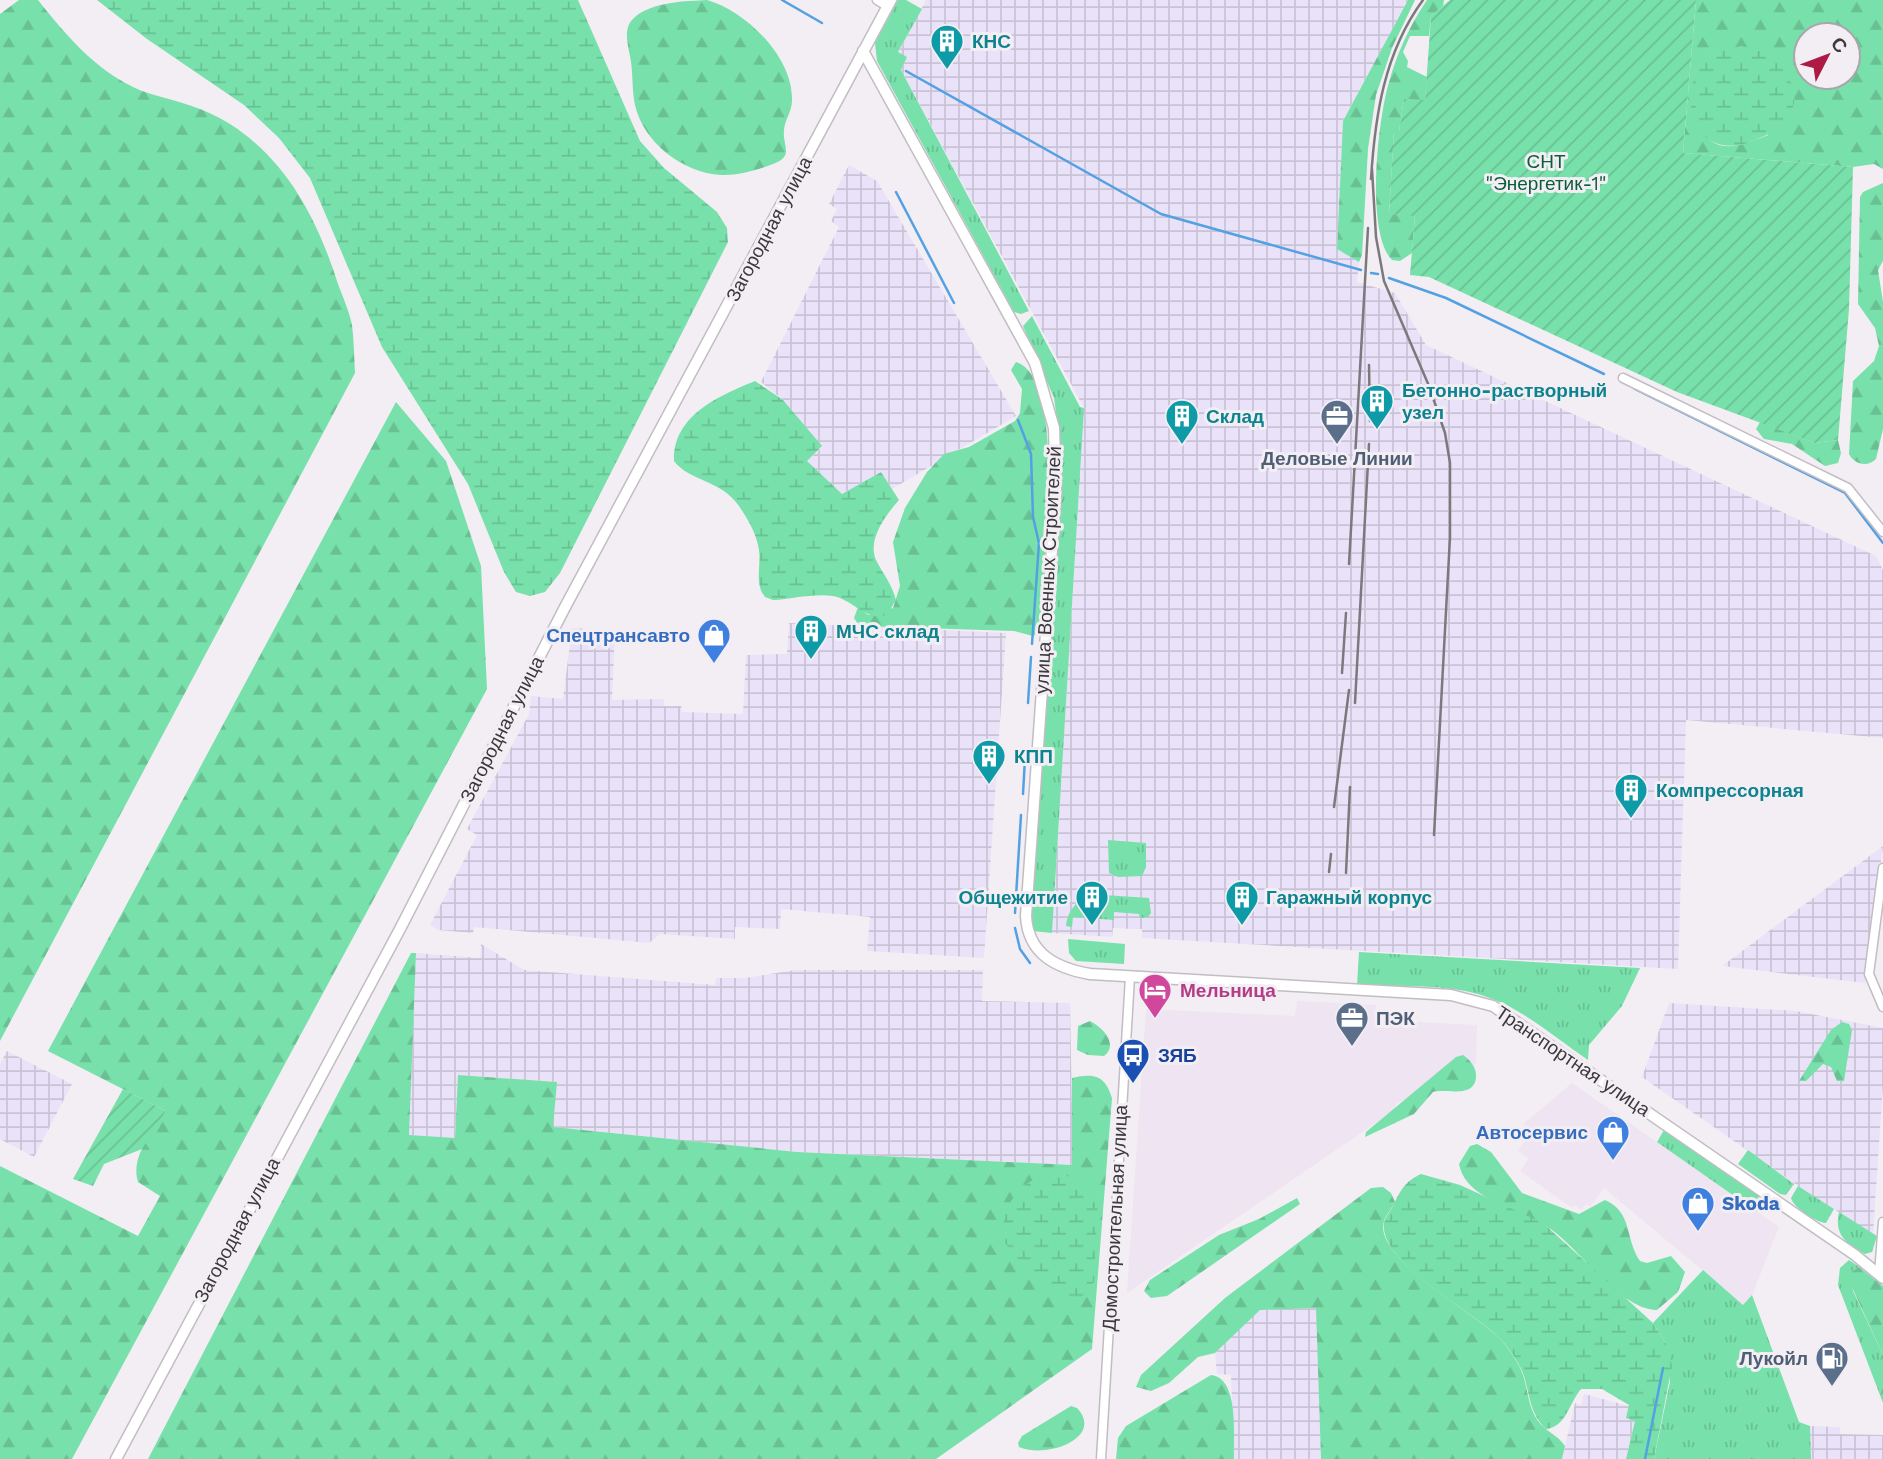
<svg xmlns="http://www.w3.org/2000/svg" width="1883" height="1459" viewBox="0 0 1883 1459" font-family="'Work Sans',sans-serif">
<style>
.built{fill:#efe4f1}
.industrial{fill:url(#industrial-grid)}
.grass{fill:url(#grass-tufts)}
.forest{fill:url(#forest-firs);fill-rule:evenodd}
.wetland{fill:url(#wetland-marsh)}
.garden{fill:url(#garden-furrows)}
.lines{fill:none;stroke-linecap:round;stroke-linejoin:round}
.stream{stroke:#53a1e3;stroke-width:2.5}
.minor-casing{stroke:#c2bdc3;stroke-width:11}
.tertiary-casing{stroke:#c2bdc3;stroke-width:13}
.minor{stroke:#fff;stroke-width:8}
.tertiary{stroke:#fff;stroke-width:10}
.rail{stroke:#7c797d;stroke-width:2.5}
.labels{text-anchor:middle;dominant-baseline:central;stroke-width:6;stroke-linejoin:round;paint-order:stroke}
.culture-label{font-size:19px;font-weight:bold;fill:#0d838f;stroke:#f3eef4;text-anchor:start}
.park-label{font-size:19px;fill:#0a5d3b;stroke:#f3eef4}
.street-label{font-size:19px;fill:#3b393c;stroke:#f3eef4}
.service-label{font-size:19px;font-weight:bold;fill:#4e5e75;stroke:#f3eef4}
.shop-label{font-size:19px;font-weight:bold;fill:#366cbe;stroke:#f3eef4;text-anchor:end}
.hotel-label{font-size:19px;font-weight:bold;fill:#b23c85;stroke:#f3eef4;text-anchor:start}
.transit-label{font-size:19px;font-weight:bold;fill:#164399;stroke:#f3eef4;text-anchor:start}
</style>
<defs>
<pattern id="industrial-grid" width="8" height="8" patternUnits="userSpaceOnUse" patternTransform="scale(1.75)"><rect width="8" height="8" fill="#eae2f8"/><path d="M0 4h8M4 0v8" fill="none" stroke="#cac3d6"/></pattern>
<pattern id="grass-tufts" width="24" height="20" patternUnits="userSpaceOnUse" patternTransform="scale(1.75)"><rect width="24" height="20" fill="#78e0aa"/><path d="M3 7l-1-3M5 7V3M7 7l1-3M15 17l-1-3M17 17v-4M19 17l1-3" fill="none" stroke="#69c193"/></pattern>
<pattern id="forest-firs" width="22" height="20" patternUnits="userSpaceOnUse" patternTransform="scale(1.75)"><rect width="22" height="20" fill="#78e0aa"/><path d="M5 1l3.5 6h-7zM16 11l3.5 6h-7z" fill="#69c193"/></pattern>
<pattern id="wetland-marsh" width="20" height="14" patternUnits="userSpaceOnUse" patternTransform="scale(1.75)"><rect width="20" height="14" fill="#78e0aa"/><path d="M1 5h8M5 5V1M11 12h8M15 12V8" fill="none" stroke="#69c193"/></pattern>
<pattern id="garden-furrows" width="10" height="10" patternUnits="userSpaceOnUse" patternTransform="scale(1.75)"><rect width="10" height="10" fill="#78e0aa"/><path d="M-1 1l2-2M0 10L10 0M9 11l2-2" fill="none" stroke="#69c193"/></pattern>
</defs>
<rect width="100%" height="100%" fill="#f3eef4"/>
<!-- built -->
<path class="built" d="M1297,1001L1376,1005V1020L1477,1025L1476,1064L1396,1104L1393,1111L1127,1293L1146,1009L1295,1016Z
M1572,1083L1779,1227L1752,1295L1744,1305L1604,1188L1590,1207L1586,1204L1581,1210L1575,1205L1572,1208L1520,1171L1529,1159L1518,1151L1532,1131L1523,1124Z"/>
<!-- industrial -->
<path class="industrial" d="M926,0H1408L1343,121L1337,249L1359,262L1357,282L1395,293L1426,345L1876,556L1883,570V738L1686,720L1678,969L1142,938V929H1133L1113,928L1112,937L1052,933L1084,408L901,70L907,57L898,53Z
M849,165L877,181L1016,416L892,489L881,472L842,494L807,461L822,447L783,400L761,382L839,227L831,221L837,209L829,204Z
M789,623L1006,633L984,958L867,951L870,917L781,909L780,929L735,927V939L660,934L649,943L474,927L473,933L438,930L430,925L477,835L467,829L529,714L531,696L563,699L572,628L615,630L612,700L664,699V706H681L682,712L743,714L746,655L787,654Z
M1883,846L1865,983L1722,966Z
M481,944L524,970L715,985L716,978H745L796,970H983L982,1001L1070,1003L1073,1165L797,1152L552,1127L557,1082L458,1075L455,1139L408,1135L416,953L480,958Z
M1669,1003L1796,1011L1883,1028V1085L1873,1234L1804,1190L1642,1077Z
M7,1051L72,1084L34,1157L0,1139V1064Z
M1317,1308L1321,1459H1234L1231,1375L1217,1374L1215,1353L1259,1310Z
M1584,1394L1629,1406L1635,1421L1626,1459H1562L1575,1403L1581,1405Z
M1810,1426L1840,1427V1434L1883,1435V1459H1811Z"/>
<!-- grass -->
<path class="grass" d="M898,0H906L922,9L898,52L907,57L901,70L1029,311L1021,314L1014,312L877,61L875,43Z
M1032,316L1080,407L1084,408L1052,933L1032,931L1031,919L1062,455L1054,398L1023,326Z
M1108,840L1146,843V867L1142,876L1118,877L1109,873Z
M1104,895L1149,898L1151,913L1148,917L1140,918L1139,914L1114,912V920L1073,917L1072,927L1066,926C1068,905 1084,894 1104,895Z
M1068,939L1125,944L1124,964L1076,961L1069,953Z
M1359,952L1640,968L1622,1006L1589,1045L1588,1060C1557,1039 1523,1009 1487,997C1448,983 1399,987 1357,985Z
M1664,1130L1758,1194L1761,1201L1757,1212L1657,1142Z
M1748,1150L1794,1184L1786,1195L1780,1194L1738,1164Z
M1798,1186L1834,1209L1826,1223C1815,1222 1794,1208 1791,1198Z
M1839,1212L1877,1236L1872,1252L1865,1254C1846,1243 1834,1235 1839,1212Z
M1849,1260L1864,1270L1859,1267L1851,1272L1853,1291L1883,1355V1403L1838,1285L1840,1268Z
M1703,1270L1743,1305L1752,1295L1799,1422L1810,1426L1811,1459H1654L1670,1382L1667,1345L1653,1323Z"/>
<!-- forest -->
<path class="forest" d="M19,0H38C68,38 103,79 151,94C179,102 205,108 230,124C288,161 318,221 338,284C343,297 349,311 352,325C354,340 354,357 355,373L0,1041V14Z
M707,0C746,11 793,57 792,100C792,112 785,119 784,130C782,146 795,156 773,164C758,170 737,176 721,175C683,173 643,142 635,105C632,91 633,76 631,62C629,47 621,28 635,17C652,2 686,1 707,0Z
M1408,0H1415L1392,48L1376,95L1368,149L1362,255L1359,262L1337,249L1343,121Z
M1427,0H1444L1443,6L1431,16L1429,36H1410L1403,52L1408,61L1407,67L1427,77L1425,101L1404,99L1399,131H1394L1389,214L1415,215L1412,253L1400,261L1392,260C1365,232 1378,119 1389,82C1397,53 1410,25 1427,0Z
M1696,0H1883V169L1874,164L1853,167L1683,153ZM1806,35H1848V77H1806ZM1742,46L1768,135C1728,152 1707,154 1692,109L1712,55Z
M1883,183V261L1878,270L1883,302V429L1876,459C1867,468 1854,464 1849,454L1853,381L1874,361L1879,346L1875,328L1858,304L1860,197L1863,192Z
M1016,362C1062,376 1047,530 1044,568C1043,589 1045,613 1039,633L1033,636L1014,631L859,626L854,618L858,607L868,615L893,608L900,586L893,542L905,508L927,472L944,454L969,447L1015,421L1020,413L1022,389L1011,370Z
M396,402L446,461L481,566L487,689L72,1459H0V1166L138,1236L160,1196L138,1182C130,1157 153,1130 166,1111L48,1051Z
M1760,422L1815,443L1838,440L1841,453L1838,463L1825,466L1792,444L1764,439L1756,429Z
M411,953H416L409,1135L455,1138L458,1075L557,1082L553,1127L797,1152L1072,1165V1078C1094,1073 1105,1075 1112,1098L1092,1349L936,1459H148Z
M1090,1021C1103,1028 1119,1044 1104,1056L1088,1055L1077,1050L1078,1026Z
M1842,1022L1849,1024L1852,1030L1844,1081H1837L1831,1067L1823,1064L1806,1081H1799L1831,1030Z
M1463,1055C1470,1060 1475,1066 1476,1074C1477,1100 1446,1088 1433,1092L1414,1114L1365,1137L1366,1132L1456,1057Z
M1477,1144L1491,1152L1522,1193L1579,1214L1605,1200C1633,1212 1625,1240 1640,1261L1647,1263L1671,1256L1685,1272L1678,1292L1657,1310C1621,1310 1581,1251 1552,1230C1524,1209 1466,1202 1459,1164L1470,1146Z
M1383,1187L1391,1193L1395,1202C1392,1208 1386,1215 1384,1221C1372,1260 1484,1317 1504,1343C1511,1353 1519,1363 1523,1375C1528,1390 1528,1407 1538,1421C1545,1431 1558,1435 1565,1446L1562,1459H1321L1316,1308L1260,1310L1215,1353L1198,1357L1169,1383L1151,1391L1136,1387L1141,1375L1225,1298L1371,1188Z
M1297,1198L1300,1204L1167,1296L1151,1298L1144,1291L1150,1280L1219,1235L1259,1219Z
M1859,1267L1883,1286V1355L1850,1283L1851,1272Z
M1211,1375C1240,1378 1233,1437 1234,1459H1116L1118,1438L1126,1426Z
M1071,1406L1077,1408C1105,1438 1046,1459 1019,1447L1018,1443L1022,1436Z"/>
<!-- wetland -->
<path class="wetland" d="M97,0H578L640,141L664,168L717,212L727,228L728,242L560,573L545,592L530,596L516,592L504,572L468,484L382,347L310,178L279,138L244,105L147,39Z
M1742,46C1775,50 1813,91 1784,122C1776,131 1765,136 1753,141C1688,167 1673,81 1712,55C1721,49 1732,48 1742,46Z
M755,381L783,400L822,446L807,461L842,494L881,472L899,500C886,515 867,539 876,560C883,574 892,584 896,600L887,615C866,622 854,600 833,596C813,593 792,599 773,600L765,597C753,582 763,563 758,545C755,531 747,518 739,506C720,479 690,482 674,461C673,415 719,396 755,381Z
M1051,1172L1079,1179L1098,1197L1094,1282L1080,1299L1062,1302L1044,1291L1005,1243C996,1209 1020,1181 1051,1172Z
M1421,1174L1460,1185L1543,1223L1653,1323L1667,1345L1672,1366L1654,1459H1626L1635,1421L1626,1418L1629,1405L1602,1389H1581C1569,1403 1566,1427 1546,1429C1530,1414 1530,1396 1524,1376C1520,1364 1512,1354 1505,1344C1482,1314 1378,1266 1384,1223C1385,1217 1391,1210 1394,1204C1401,1189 1406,1181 1421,1174Z"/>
<!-- garden -->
<path class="garden" d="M1450,0H1696L1683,153L1853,167L1849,309L1838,440L1815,443L1677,392L1429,277L1410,275L1415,216L1389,214L1394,130L1399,131L1404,99L1425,100L1431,16Z
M123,1089L166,1111L142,1149L104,1164L93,1186L73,1179Z"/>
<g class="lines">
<!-- stream -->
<path class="stream" d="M782,0L822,23
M906,71L1161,214L1361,270
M896,192L954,303
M1371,273L1378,274
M1389,278L1446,298L1604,374
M1635,389L1845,493L1883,543
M1018,420L1031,454L1033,517L1039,543L1032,644
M1028,703L1031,657
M1023,794L1025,758
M1015,913L1021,815
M1015,928L1020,949L1030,963
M1645,1459L1663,1368"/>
<defs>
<path id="minor" d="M877,0L887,6
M1623,378L1848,488L1883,532
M1883,868L1869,974L1883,1007
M1879,1274L1883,1222
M1101,1459L1130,977"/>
<path id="tertiary" d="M863,51L1035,363L1054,428L1056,492L1026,916C1028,954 1056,968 1090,974L1451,995L1493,1006L1855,1255L1883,1278
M116,1459L400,929L564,609L891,0"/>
</defs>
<!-- minor casing -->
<use href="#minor" class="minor-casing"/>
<!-- tertiary casing -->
<use href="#tertiary" class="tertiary-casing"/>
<!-- minor -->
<use href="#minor" class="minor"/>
<!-- tertiary -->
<use href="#tertiary" class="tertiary"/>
<!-- rail -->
<path class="rail" d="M1372,169L1376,237L1384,281L1429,386L1445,433L1450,463V537L1434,835
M1371,179C1375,116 1384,53 1423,0
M1369,365L1370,421
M1349,564L1368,228
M1342,673L1346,613
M1355,703L1369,444
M1334,807L1349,690
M1329,872L1331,854
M1346,873L1350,787"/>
</g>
<!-- icons -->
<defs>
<symbol id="building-pin" viewBox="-11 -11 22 30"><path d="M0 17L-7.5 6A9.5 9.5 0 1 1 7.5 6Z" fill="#0f9aa8" stroke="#f3eef4"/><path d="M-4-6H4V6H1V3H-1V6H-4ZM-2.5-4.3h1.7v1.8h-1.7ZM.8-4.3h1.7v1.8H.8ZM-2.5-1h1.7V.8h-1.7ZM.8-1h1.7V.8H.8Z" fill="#fff"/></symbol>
<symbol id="office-pin" viewBox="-11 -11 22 30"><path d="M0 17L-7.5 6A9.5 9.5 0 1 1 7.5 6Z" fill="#5c6f8a" stroke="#f3eef4"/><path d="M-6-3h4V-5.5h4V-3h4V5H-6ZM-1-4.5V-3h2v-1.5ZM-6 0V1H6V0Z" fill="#fff"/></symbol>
<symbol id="shop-pin" viewBox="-11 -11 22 30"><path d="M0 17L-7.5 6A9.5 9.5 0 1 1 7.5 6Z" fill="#3f7fe0" stroke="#f3eef4"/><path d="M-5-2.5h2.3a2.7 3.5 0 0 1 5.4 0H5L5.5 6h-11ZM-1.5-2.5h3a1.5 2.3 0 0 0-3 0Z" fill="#fff"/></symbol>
<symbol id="hotel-pin" viewBox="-11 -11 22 30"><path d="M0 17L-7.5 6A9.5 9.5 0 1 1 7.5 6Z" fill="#d1479c" stroke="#f3eef4"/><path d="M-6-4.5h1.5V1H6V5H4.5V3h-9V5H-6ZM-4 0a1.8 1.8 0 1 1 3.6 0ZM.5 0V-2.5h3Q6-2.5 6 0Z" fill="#fff"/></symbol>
<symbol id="bus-pin" viewBox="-11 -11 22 30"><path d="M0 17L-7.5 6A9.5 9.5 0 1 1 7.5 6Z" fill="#1a4fb4" stroke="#f3eef4"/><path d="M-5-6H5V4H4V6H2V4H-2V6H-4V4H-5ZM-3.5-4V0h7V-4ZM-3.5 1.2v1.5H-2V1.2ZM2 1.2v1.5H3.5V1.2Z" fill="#fff"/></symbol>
<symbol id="fuel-pin" viewBox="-11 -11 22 30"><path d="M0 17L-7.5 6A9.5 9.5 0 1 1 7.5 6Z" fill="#5c6f8a" stroke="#f3eef4"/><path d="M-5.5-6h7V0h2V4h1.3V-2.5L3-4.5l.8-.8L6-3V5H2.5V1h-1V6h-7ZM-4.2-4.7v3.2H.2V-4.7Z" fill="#fff"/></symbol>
</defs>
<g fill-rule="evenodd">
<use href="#building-pin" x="928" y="22" width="38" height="52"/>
<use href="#building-pin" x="1358" y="382" width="38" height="52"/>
<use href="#building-pin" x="1163" y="397" width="38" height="52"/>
<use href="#office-pin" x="1318" y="397" width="38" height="52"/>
<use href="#building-pin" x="792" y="612" width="38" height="52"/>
<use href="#shop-pin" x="695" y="616" width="38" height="52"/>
<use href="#building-pin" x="970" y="737" width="38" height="52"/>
<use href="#building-pin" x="1612" y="771" width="38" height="52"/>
<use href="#building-pin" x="1073" y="878" width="38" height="52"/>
<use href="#building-pin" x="1223" y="878" width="38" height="52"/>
<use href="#hotel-pin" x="1136" y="971" width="38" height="52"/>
<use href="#office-pin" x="1333" y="999" width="38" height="52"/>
<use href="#bus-pin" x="1114" y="1036" width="38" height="52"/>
<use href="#shop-pin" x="1594" y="1113" width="38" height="52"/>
<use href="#shop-pin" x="1679" y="1184" width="38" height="52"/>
<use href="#fuel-pin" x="1813" y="1339" width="38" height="52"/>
</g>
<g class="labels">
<!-- culture labels -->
<g class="culture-label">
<text x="972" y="41">КНС</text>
<text x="1402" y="390">Бетонно-растворный<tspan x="1402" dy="22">узел</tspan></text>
<text x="1206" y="416">Склад</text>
<text x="836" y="631">МЧС склад</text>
<text x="1014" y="756">КПП</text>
<text x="1656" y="790">Компрессорная</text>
<text x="1068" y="897" text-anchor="end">Общежитие</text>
<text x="1266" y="897">Гаражный корпус</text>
</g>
<!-- park labels -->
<g class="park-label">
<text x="1546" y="161">СНТ<tspan x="1546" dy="22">"Энергетик-1"</tspan></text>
</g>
<!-- street labels -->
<g class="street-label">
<text transform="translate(769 229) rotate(-62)">Загородная улица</text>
<text transform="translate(1048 570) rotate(-87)">улица Военных Строителей</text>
<text transform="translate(502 729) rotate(-63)">Загородная улица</text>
<text transform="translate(1573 1061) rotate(34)">Транспортная улица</text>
<text transform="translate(1115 1218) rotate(-87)">Домостроительная улица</text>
<text transform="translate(237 1230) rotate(-62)">Загородная улица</text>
</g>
<!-- service labels -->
<g class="service-label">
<text x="1337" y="458">Деловые Линии</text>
<text x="1376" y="1018" text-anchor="start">ПЭК</text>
<text x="1808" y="1358" text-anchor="end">Лукойл</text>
</g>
<!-- shop labels -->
<g class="shop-label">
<text x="690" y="635">Спецтрансавто</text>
<text x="1588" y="1132">Автосервис</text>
<text x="1722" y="1203" text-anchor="start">Skoda</text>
</g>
<!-- hotel labels -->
<g class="hotel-label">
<text x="1180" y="990">Мельница</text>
</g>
<!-- transit labels -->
<g class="transit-label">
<text x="1158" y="1055">ЗЯБ</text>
</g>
</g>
<!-- north arrow -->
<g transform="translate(1827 56) rotate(48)"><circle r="33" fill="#f3eef4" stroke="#a9a6aa" stroke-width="2"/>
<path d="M0-5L12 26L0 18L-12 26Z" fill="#ad1a44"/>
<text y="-10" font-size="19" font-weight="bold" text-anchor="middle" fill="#3b393c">С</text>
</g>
</svg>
